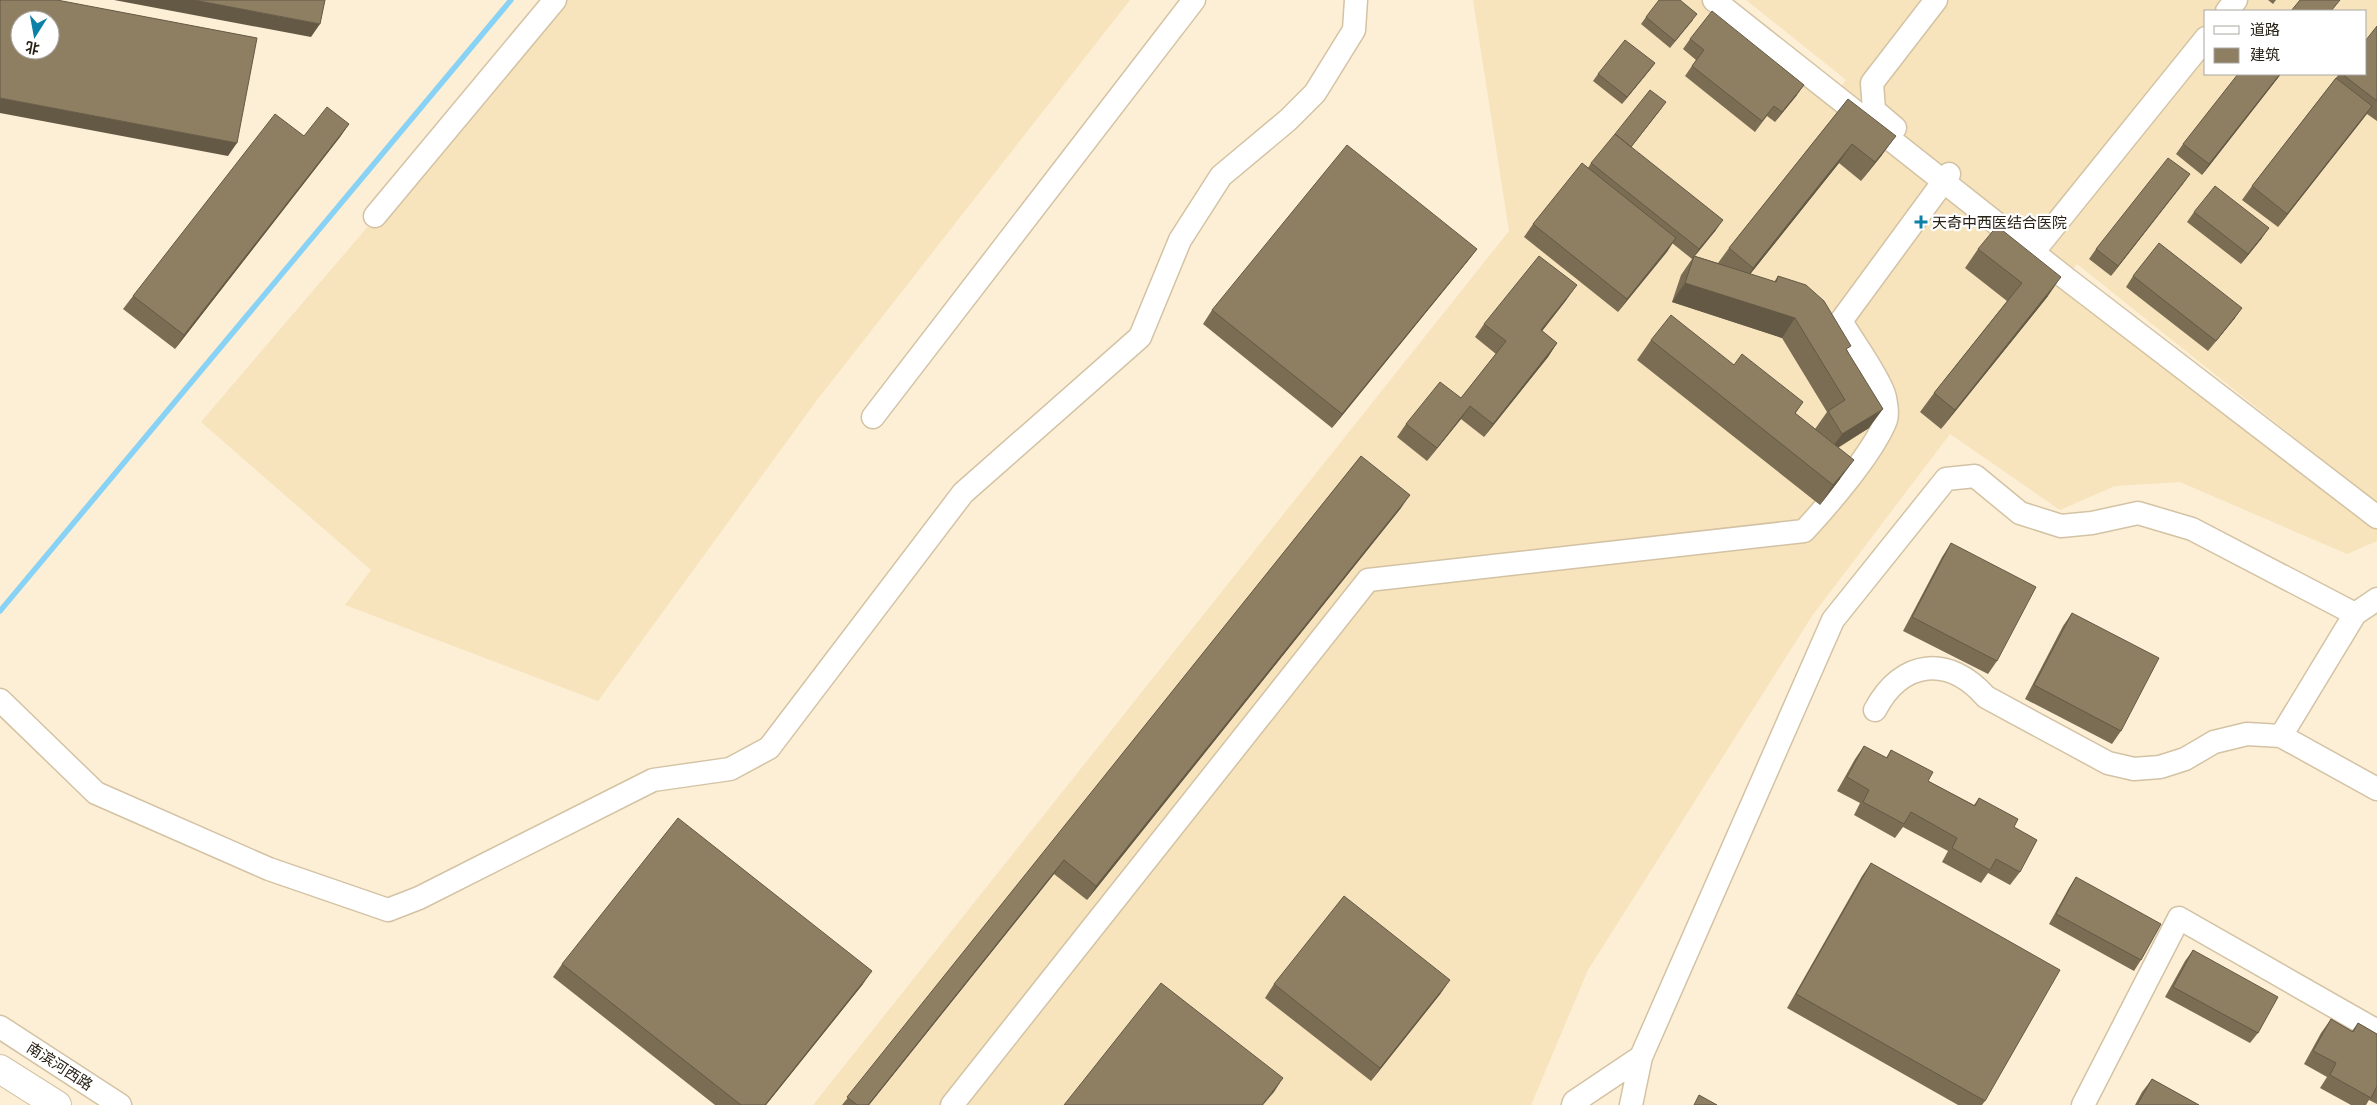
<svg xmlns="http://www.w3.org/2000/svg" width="2377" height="1105" viewBox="0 0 2377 1105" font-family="Lora,'Noto Sans SC',serif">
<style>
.built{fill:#f7e3bc;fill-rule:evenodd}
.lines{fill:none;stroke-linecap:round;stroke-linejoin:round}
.stream{stroke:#88d2f5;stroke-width:5.5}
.minor-casing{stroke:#d3c3a4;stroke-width:25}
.highway-casing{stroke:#d3c3a4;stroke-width:30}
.minor{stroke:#fff;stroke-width:22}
.highway{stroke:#fff;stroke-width:28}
.wall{fill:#7a6d54}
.shaded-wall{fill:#635945}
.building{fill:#8e7f62;stroke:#635945;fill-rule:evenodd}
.poi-dot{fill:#0d80a7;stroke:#fff;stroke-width:2}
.labels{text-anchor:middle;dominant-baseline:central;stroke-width:4.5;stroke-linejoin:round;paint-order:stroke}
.poi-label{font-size:15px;fill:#282216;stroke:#fff;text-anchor:start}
.street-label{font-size:15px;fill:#282216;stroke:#fff}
</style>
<rect width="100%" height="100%" fill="#fdefd6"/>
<!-- built -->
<path class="built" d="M561,0H1130L817,400L598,701L345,605L371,570L201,422Z
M1473,0H1703L1833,97L1846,80L1746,0H2377V504L2077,264L2069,274L2377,505V541L2347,554L2180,482L2115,486L2060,510L1950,434L1812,616L1588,970L1531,1105H813L1509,231ZM2206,11H2366V74H2206Z"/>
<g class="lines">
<!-- stream -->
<path class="stream" d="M0,611L511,0"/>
<defs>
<path id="minor" d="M1714,0L2067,279L2377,517
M2227,11L2236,0
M1895,128L1874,110L1872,83L1936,0
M375,216L555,0
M2020,230L2039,245L2206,38
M873,417L1194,0
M0,700L96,793L269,869L388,910L419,898L653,780L730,769L769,748L963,493L1140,337L1180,240L1221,176L1288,120L1315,93L1354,30L1356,0
M1875,710C1902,659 1949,655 1986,697L2108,763L2134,769L2160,767L2185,759L2214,742L2247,734L2281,736L2377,789
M2281,736L2355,614
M0,1027L120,1105
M952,1105L1368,580L1804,531C1829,504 1873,453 1886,420C1888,414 1886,400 1884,394C1876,372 1853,342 1841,321L1949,174
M1573,1105L1574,1102L1641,1057L1833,620L1946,479L1975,476L2020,513L2061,526L2092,523L2138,513L2192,529L2355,614L2377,599
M1631,1105L1641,1057
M2083,1105L2179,918L2377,1031"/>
<path id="highway" d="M0,1069L57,1105"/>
</defs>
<!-- minor casing -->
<use href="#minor" class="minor-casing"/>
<!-- highway casing -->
<use href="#highway" class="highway-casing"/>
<!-- minor -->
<use href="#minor" class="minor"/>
<!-- highway -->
<use href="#highway" class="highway"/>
</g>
<!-- wall -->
<path class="wall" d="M2268,0H2276L2273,4Z
M1646,17L1693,20L1670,48L1641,24Z
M2377,26V121L2367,114L2278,227L2242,200L2252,186L2339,74H2366Z
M1690,39L1797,95L1775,122L1767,116L1755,132L1685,76L1696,60L1683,49Z
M1655,63L1622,104L1593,81L1598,74Z
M2281,74L2202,175L2176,154L2183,144Z
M1848,99L1882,155L1861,181L1839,163L1750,274L1774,282L1778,276L1848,351L1869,428L1838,448L1840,479L1820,505L1637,360L1651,340L1734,365L1803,402L1795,414L1815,429L1827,412L1782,338L1672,302L1681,275L1692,259L1672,243L1618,312L1524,237L1533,224L1588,168L1591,163L1661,109L1631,147L1716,230L1695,256L1718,263L1729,248Z
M349,124L340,137L175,349L123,309L133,296L304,136Z
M2190,174L2111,276L2089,259L2096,249Z
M2194,212L2262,238L2241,264L2187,222Z
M1477,249L1467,262L1332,428L1203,324L1212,310Z
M1978,249L2048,296L1941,429L1920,412L1934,393L2007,301L1965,268Z
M2133,276L2235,318L2208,351L2126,287Z
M1567,299L1542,331L1557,343L1548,357L1484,437L1461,419L1427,461L1397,437L1406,424L1461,398L1496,354L1475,337L1484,324Z
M1361,456L1401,508L1087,900L1054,874L869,1105H842Z
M1951,543L1997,661L1988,674L1903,631L1942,557Z
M2072,613L2121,731L2112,744L2025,699L2063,626Z
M1864,746L1886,758L1891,750L1928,781L1974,805L1979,798L2014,827L2020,872L2010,885L1988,873L1981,883L1942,862L1948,851L1903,827L1895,838L1854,815L1860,803L1837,791L1855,759Z
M1871,863L1985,1101L1982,1105H1958L1787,1008L1862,876Z
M2076,877L2141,960L2134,971L2049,924L2069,888Z
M2193,950L2258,1033L2250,1043L2165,997L2185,961Z
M562,964L863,984L766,1105H715L553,977Z
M1274,984L1441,993L1371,1081L1265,998Z
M2331,1019L2352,1031L2358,1023L2377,1034V1104L2369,1100L2366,1105H2351L2320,1088L2327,1077L2304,1064L2321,1033Z
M2152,1079L2199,1105H2135L2142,1092Z"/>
<!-- shaded-wall -->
<path class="shaded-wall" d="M114,0H194L320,24L311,37Z
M1655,63L1650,70L1622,104L1627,97Z
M2280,74H2281L2202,175L2209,164Z
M1804,85L1797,95L1775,122L1782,112Z
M0,98L237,143L228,156L0,113Z
M1666,102L1661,109L1623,157L1628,150Z
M2372,106L2362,120L2278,227L2287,214Z
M349,124L340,137L175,349L184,335Z
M1896,136L1882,155L1861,181L1875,162Z
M1852,144L1839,163L1740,287L1753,268Z
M2190,174L2183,184L2111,276L2118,266Z
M1723,220L1716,230L1692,259L1699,249Z
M2269,228L2262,238L2241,264L2248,254Z
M1676,238L1667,252L1618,312L1627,299Z
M1477,249L1467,262L1332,428L1342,414Z
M2061,277L2048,296L1941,429L1955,410Z
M1685,283L1795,318L1782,338L1672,302Z
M1577,285L1567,299L1532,344L1541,330Z
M2242,308L2235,318L2208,351L2216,341Z
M1557,343L1548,357L1484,437L1493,424Z
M1470,406L1461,419L1427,461L1437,448Z
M1883,409L1869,428L1828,453L1842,434Z
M1854,460L1840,479L1820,505L1833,485Z
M1410,495L1401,508L1087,900L1096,886Z
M1064,860L1054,874L869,1105H868Z
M872,971L863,984L766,1105H765Z
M1450,980L1441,993L1371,1081L1380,1068Z
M1283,1078L1274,1092L1263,1105H1262Z"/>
<!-- building -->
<path class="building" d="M0,0H57L257,38L237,143L0,98ZM20,20H50V50H20Z
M194,0H325L320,24Z
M1659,0H1680L1697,14L1675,41L1646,17Z
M2300,0H2340L2331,11H2291Z
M1712,11L1804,85L1782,112L1774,106L1762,121L1692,66L1704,50L1690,39Z
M2377,26V101L2342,74H2366V40Z
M1625,40L1655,63L1627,97L1598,74Z
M2238,74H2280L2209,164L2183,144Z
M2336,78L2372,106L2287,214L2252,186Z
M1650,90L1666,102L1631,147L1615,134Z
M1848,99L1896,136L1875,162L1852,144L1753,268L1729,248Z
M327,107L349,124L184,335L133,296L275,114L304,136Z
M1615,134L1723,220L1699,249L1591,163Z
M1347,145L1477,249L1342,414L1212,310Z
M2168,158L2190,174L2118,266L2096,249Z
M1582,163L1676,238L1627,299L1533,224Z
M2215,186L2269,228L2248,254L2194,212Z
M1997,226L2061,277L1955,410L1934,393L2022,283L1978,249Z
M2159,243L2242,308L2216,341L2133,276Z
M1539,256L1577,285L1541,330L1557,343L1493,424L1470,406L1437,448L1406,424L1440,382L1461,398L1506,341L1484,324Z
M1694,256L1776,282L1778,276L1806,285L1824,301L1851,346L1846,349L1883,409L1842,434L1828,411L1845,400L1795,318L1685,283Z
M1671,315L1734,365L1742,354L1803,402L1795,413L1854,460L1833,485L1651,340Z
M1361,456L1410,495L1096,886L1064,860L868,1105H857L847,1097Z
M1951,543L2036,587L1997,661L1912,617Z
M2072,613L2159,658L2121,731L2034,685Z
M1864,746L1887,758L1891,750L1933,772L1928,781L1975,806L1979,798L2018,819L2014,827L2037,840L2020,872L1996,859L1990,870L1952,848L1957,838L1911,812L1904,824L1863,802L1869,790L1847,777Z
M678,818L872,971L765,1105H741L562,964Z
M1871,863L2060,970L1985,1101L1796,994Z
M2076,877L2161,924L2141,960L2056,914Z
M1344,896L1450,980L1380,1068L1274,984Z
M2193,950L2278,997L2258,1033L2173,987Z
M1161,983L1283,1078L1262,1105H1064Z
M2331,1019L2353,1032L2358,1023L2377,1034V1086L2371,1098L2330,1075L2336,1063L2313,1051Z
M2152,1079L2199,1105H2137Z
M1699,1095L1717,1105H1694Z"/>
<!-- markers -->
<path class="poi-dot" d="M1918.5 214.5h5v5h5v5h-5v5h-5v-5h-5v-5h5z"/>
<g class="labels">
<!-- poi labels -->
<g class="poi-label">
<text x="1932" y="222">天奇中西医结合医院</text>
</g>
<!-- street labels -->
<g class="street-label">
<text transform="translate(60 1066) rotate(33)">南滨河西路</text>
</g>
</g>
<!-- legend -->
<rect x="2204" y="10" width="162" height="65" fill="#ffffff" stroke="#a9a7a2"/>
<rect x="2214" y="26" width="25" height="8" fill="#ffffff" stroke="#a9a7a2"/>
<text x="2250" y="35" font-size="15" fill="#282216">道路</text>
<rect x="2214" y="48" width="25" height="15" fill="#8e7f62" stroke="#a9a7a2"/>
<text x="2250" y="60" font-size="15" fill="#282216">建筑</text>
<!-- north arrow -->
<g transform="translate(35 35) rotate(191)"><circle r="24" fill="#ffffff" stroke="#a9a7a2"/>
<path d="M0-4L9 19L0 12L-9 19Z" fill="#0d80a7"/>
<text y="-8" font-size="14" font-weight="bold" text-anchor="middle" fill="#282216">北</text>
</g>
</svg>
